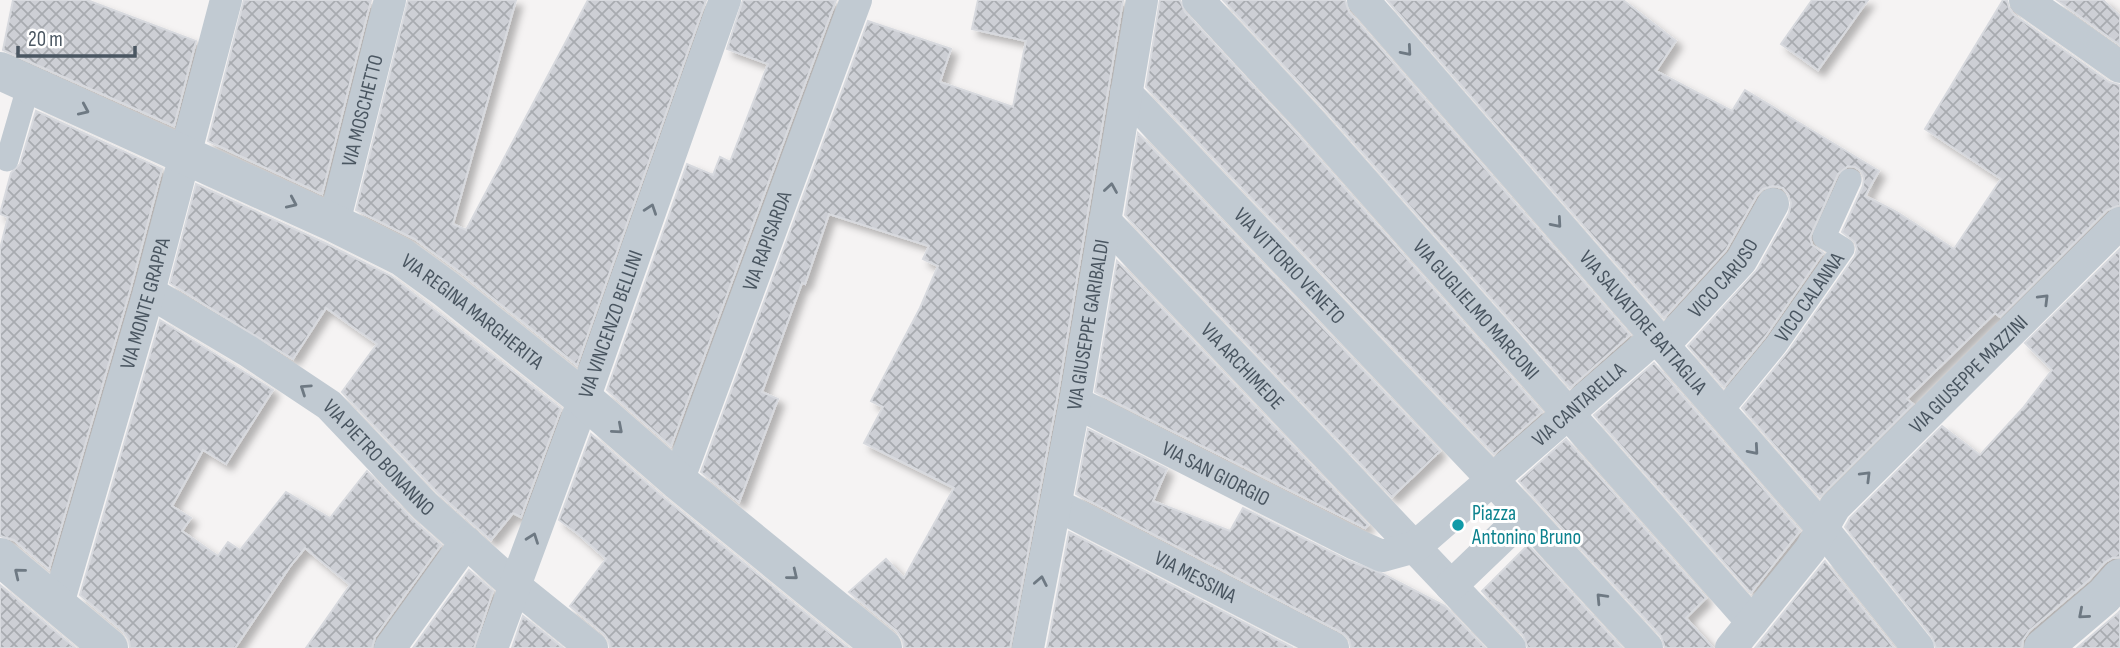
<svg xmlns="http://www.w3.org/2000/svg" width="2120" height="648" viewBox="0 0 2120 648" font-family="'Sofia Sans Condensed',sans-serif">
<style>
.building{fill:url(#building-cross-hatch);stroke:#d7d9de;stroke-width:2;filter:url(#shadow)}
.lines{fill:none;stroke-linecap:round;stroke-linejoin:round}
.pedestrian{stroke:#c1cad2;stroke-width:23}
.minor{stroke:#c1cad2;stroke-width:32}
.tertiary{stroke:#c1cad2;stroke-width:38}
.oneway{stroke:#6e7983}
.culture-dot{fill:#0f9aa8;stroke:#fff;stroke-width:2.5}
.labels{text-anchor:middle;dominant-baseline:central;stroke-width:6;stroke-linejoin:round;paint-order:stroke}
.street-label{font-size:21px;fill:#4a5661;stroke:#fff}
.culture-label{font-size:21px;fill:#0d838f;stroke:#fff;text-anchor:start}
</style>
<defs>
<pattern id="building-cross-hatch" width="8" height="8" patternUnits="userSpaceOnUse" patternTransform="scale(1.75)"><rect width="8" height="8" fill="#cdcfd5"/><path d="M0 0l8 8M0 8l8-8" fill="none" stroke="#a8abb0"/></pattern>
<filter id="shadow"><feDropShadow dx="6" dy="6" stdDeviation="3.5" flood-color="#0004"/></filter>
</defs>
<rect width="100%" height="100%" fill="#f5f3f3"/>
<!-- building -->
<path class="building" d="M13,0H87L196,41L174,126L3,50Z
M244,0H371L322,194L208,141Z
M408,0H516L453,224L466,230L588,0H706L577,365L459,271L415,239L356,210Z
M743,0H836L671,446L607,390L687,164L713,175L720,157L730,162L768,64L727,49Z
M978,0H1123L1057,399L1010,648H904L903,640L897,631L849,592L886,559L904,578L954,488L864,443L883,407L871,401L920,308L938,266L923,259L929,246L829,214L805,284L802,283L762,392L778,399L739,502L701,472L868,21L951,49L940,82L1013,107L1026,41L972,29Z
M1160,0H1180L1185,12L1297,134L1542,412L1494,454L1146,87Z
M1223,0H1345L1349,12L1630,335L1570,388L1325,110Z
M1387,0H1623L1676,41L1656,71L1732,111L1745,90L1879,171L1865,196L1897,212L1954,249L2001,179L1925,129L2003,0H2007L2009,8L2014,15L2109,82L2120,85V205L2107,210L2000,317L1995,313L1907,399L1913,404L1820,497L1742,408L1787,353L1855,256L1857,249L1855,242L1842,232L1863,186L1864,178L1861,171L1855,167L1848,166L1838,174L1810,237L1812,245L1823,253L1765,337L1724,387L1688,346L1757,270L1789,213L1791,203L1788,194L1783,188L1773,186L1763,189L1757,195L1726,250L1664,318Z
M1812,0H1868L1818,70L1781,44Z
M2057,0H2103L2120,16V45Z
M36,111L162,169L131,287L49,569L14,540L0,536V249L8,217L0,214L11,173L20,164Z
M1138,133L1440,451L1392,497L1125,215Z
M196,184L325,243L391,276L561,409L521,517L513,513L491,540L438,493L342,392L377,344L326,308L293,359L170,283Z
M2120,249V557L2112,558L2104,563L2089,580L2029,631L2023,640L2022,648H1936L1932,637L1845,527L1850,518L1942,426L1980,455L2023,408L2052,370L2025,343Z
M1117,261L1368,525L1365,528L1095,392Z
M160,320L273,390L226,464L203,450L172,506L191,518L182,531L218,556L228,542L240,550L286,492L330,518L367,471L412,519L441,545L375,637L372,648H306L350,585L305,548L291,565L235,648H130L129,640L123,631L80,595Z
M1654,363L1800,531L1751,593L1594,415Z
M1088,429L1167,469L1153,501L1230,531L1243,508L1347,560L1381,573L1445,606L1485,648H1351L1349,639L1341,632L1076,494Z
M591,434L664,498L848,648H610L609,641L604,634L570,606L606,559L578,534L559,520Z
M1566,439L1706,598L1686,618L1713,648H1665L1661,636L1519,481Z
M1069,532L1293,648H1047Z
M1528,545L1622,648H1528L1523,635L1482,591Z
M1825,561L1894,648H1755L1824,562Z
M469,570L493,591L474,648H413Z
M0,585L75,648H0Z
M2120,611V648H2077L2118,613Z
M523,616L563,648H512Z"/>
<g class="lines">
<!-- pedestrian -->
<g class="pedestrian">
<path d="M7,160L29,84"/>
<path id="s1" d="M1721,412L1776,345L1843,249L1824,237L1850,180"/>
</g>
<!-- minor -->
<g class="minor">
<path id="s2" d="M1198,0L1311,122L1752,622"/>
<path id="s3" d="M1363,0L1823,529L1918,648"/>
<path d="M2025,0L2120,67"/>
<path id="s4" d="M1126,93L1492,479L1647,648"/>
<path id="s5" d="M1105,221L1510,648"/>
<path id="s6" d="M334,223L390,0"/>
<path id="s7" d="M149,292L248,351L329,405L425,506L515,586L592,648"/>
<path id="s8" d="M1663,346L1741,261L1773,204"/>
<path id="s9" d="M1075,402L1355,544L1382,556L1415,547L1656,337"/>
<path id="s10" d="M678,481L856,0"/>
<path id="s11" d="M1057,505L1333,648"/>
<path d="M1451,586L1525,515"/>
<path id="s12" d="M58,604L149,292L226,0"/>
<path d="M390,648L466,542"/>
<path id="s13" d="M492,648L584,399L725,0"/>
<path id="s14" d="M1028,648L1075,402L1142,0"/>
<path id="s15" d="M1731,648L1810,550L1835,507L2120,223"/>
</g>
<!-- tertiary -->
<g class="tertiary">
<path id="s16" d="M0,71L334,223L402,257L446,289L584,399L678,481L883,648"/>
<path d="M0,557L109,648"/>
<path d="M2043,648L2104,596L2120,578"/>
</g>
</g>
<!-- one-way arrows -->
<defs><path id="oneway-chevron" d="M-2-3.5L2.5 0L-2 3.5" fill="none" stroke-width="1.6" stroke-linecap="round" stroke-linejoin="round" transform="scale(1.75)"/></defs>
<g class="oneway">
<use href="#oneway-chevron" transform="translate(1407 51) rotate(49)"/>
<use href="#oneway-chevron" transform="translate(84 110) rotate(24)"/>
<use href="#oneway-chevron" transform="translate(1111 188) rotate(-81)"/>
<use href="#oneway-chevron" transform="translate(292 203) rotate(24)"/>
<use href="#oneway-chevron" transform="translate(651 209) rotate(-71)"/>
<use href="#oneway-chevron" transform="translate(1557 223) rotate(49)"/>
<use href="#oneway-chevron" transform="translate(2044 299) rotate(-45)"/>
<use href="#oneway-chevron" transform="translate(305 389) rotate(-146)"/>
<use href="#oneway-chevron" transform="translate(618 429) rotate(41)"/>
<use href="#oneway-chevron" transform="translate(1754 450) rotate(49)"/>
<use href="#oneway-chevron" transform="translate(1866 476) rotate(-45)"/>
<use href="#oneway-chevron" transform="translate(533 538) rotate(-70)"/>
<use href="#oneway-chevron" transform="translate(19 573) rotate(-141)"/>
<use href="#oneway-chevron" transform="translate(793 575) rotate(39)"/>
<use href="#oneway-chevron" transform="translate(1041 581) rotate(-79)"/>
<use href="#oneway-chevron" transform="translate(1601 598) rotate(-133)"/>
<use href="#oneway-chevron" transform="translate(2083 614) rotate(139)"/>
</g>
<!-- markers -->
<circle class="culture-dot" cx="1458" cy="525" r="7"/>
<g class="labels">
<!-- street labels -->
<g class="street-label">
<text stroke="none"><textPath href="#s6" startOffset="116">VIA MOSCHETTO</textPath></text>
<text stroke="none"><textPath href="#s10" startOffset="256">VIA RAPISARDA</textPath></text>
<text stroke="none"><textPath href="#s4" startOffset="238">VIA VITTORIO VENETO</textPath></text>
<text stroke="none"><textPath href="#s8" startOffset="91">VICO CARUSO</textPath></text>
<text stroke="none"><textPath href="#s1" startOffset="145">VICO CALANNA</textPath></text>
<text stroke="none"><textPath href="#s12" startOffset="313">VIA MONTE GRAPPA</textPath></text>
<text stroke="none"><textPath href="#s2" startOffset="416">VIA GUGLIELMO MARCONI</textPath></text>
<text stroke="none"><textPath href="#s16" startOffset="532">VIA REGINA MARGHERITA</textPath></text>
<text stroke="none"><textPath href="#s3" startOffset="427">VIA SALVATORE BATTAGLIA</textPath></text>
<text stroke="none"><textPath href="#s13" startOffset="345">VIA VINCENZO BELLINI</textPath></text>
<text stroke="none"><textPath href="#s14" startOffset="329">VIA GIUSEPPE GARIBALDI</textPath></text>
<text stroke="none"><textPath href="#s5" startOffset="200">VIA ARCHIMEDE</textPath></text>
<text stroke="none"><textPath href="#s15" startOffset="364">VIA GIUSEPPE MAZZINI</textPath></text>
<text stroke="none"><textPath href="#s9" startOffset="595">VIA CANTARELLA</textPath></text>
<text stroke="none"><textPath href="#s7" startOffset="285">VIA PIETRO BONANNO</textPath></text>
<text stroke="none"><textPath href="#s9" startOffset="158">VIA SAN GIORGIO</textPath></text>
<text stroke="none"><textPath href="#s11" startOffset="156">VIA MESSINA</textPath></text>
</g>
<!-- culture labels -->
<g class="culture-label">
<text x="1472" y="513">Piazza<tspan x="1472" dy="24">Antonino Bruno</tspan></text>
</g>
</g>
<!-- scale -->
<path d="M18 46v10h117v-10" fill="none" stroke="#4a5661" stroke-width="3.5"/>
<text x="28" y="46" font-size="21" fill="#4a5661" stroke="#ffffff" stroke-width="5" paint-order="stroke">20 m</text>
</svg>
